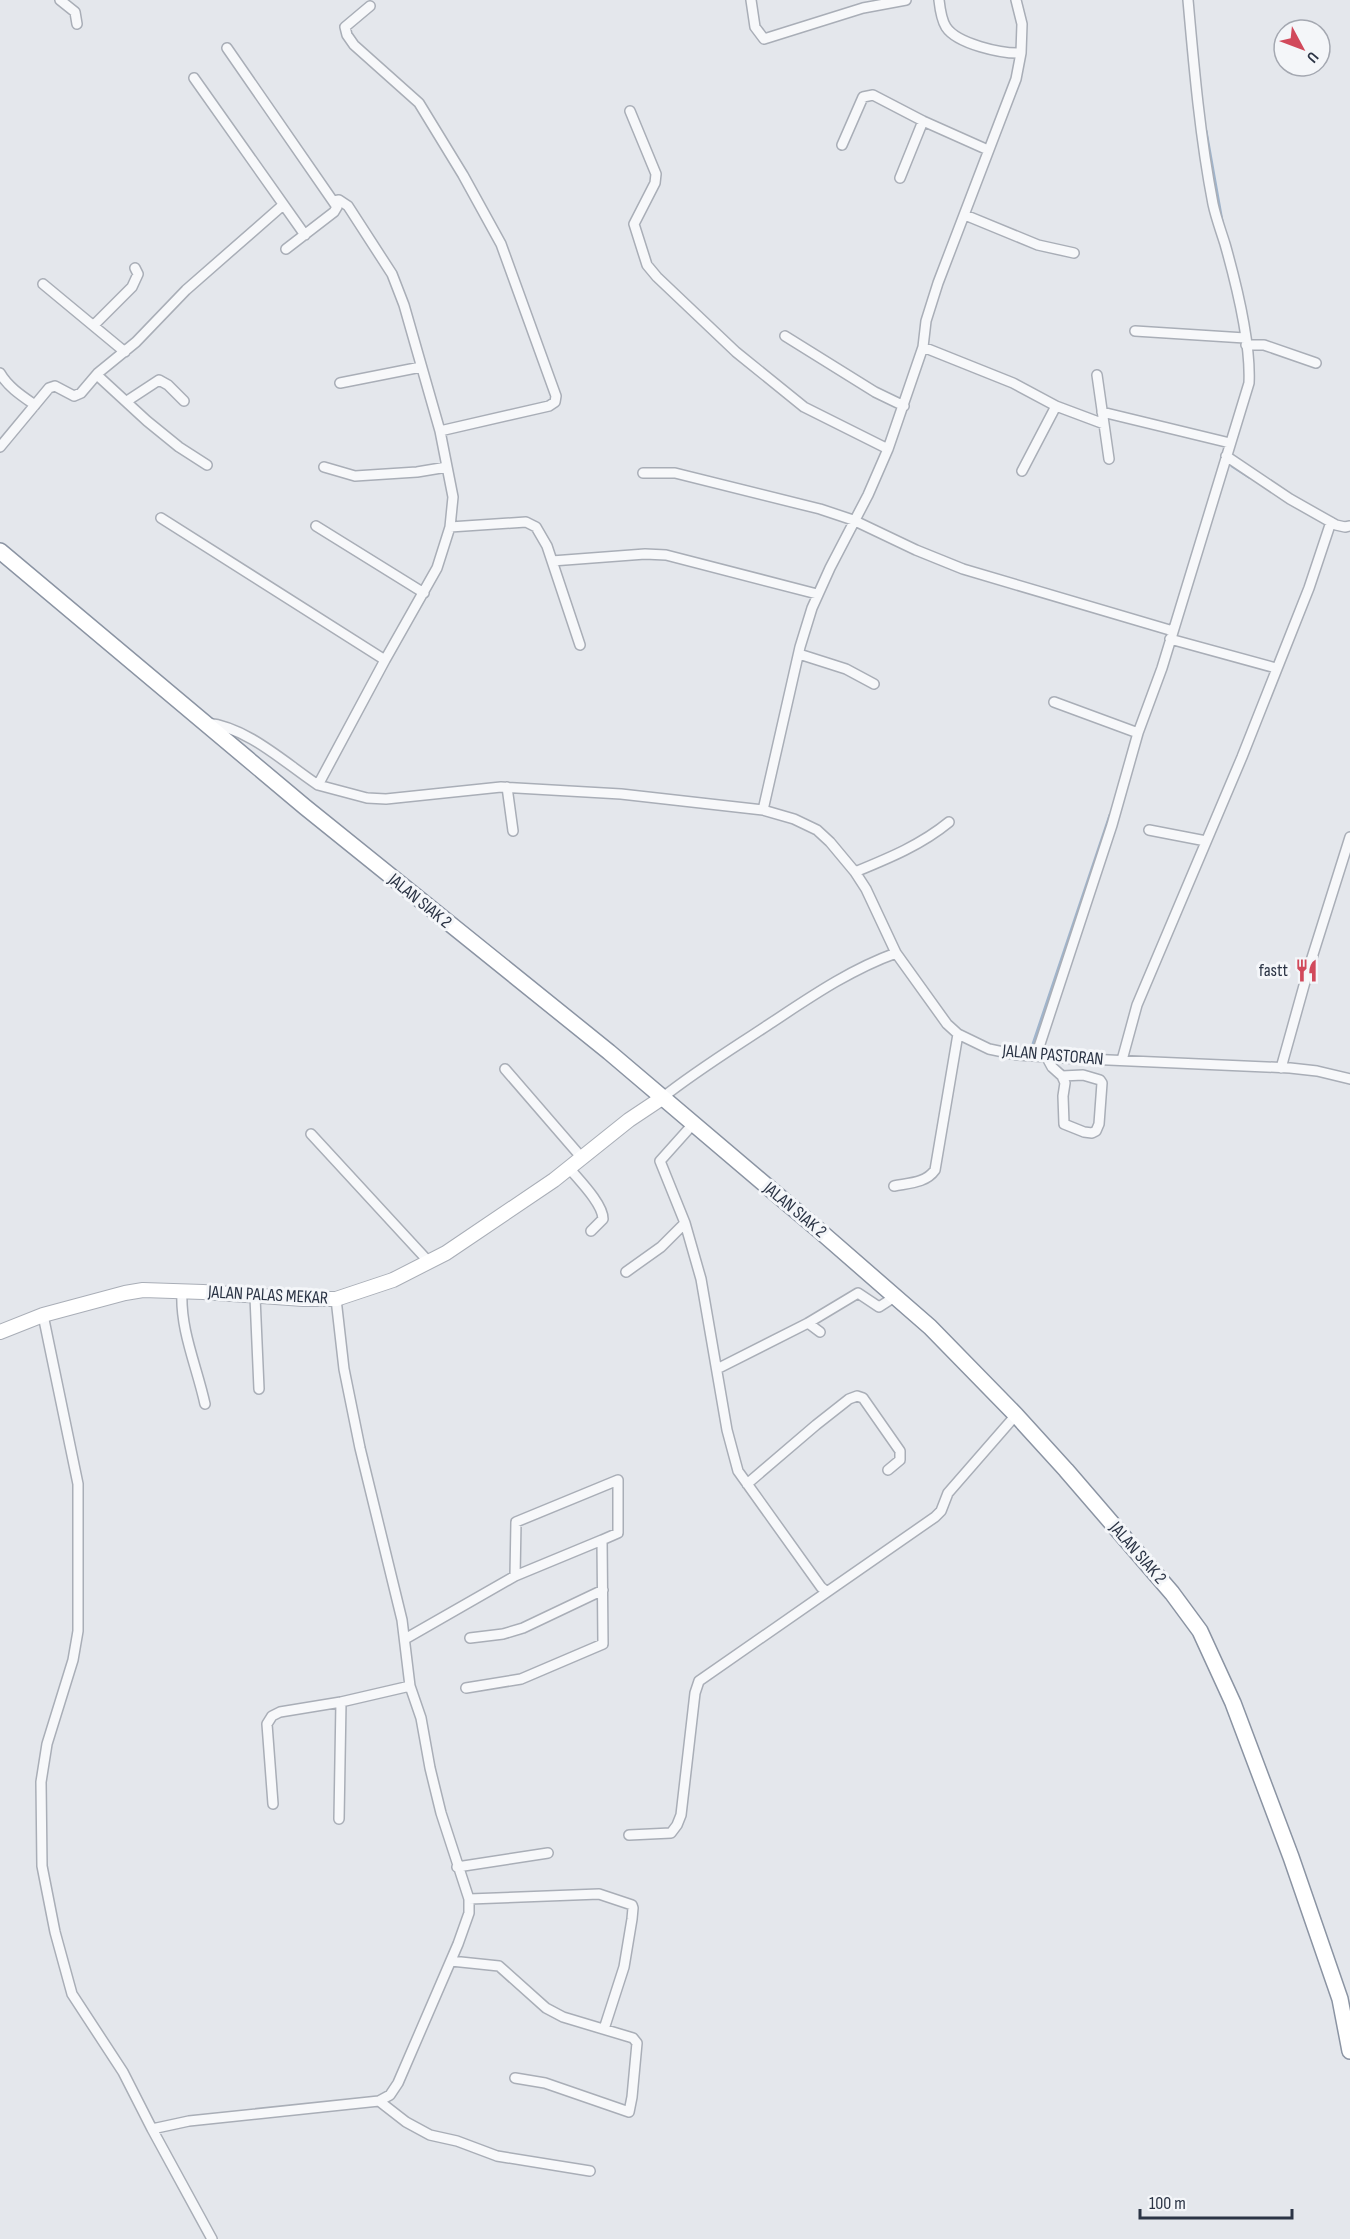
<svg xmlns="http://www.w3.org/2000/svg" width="1350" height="2239" viewBox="0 0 1350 2239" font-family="'Sofia Sans Condensed',sans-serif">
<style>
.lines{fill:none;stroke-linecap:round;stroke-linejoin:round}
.stream{stroke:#9fb4cc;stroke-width:3}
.minor-casing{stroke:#a9aeb7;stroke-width:12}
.secondary-casing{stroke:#a9aeb7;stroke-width:16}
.trunk-casing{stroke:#8b94a3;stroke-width:18}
.minor{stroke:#f7f8fa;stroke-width:9}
.secondary{stroke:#fff;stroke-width:14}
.trunk{stroke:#fff;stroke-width:15}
.labels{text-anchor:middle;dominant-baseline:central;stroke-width:6;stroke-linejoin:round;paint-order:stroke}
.street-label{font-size:18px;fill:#2b3445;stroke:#f4f6f9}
.poi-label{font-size:18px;fill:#2b3445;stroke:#f4f6f9;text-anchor:end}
</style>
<rect width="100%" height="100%" fill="#e4e7ec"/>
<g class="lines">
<!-- stream -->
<path class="stream" d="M1206,131L1222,221
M1232,466L1249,477
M1031,1050L1110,815"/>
<defs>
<path id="minor" d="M60,0L75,12L77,24
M751,0L755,27L764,39L863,8L906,0
M1016,0L1022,24L1021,53
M370,6L345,27L347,35L354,45L419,103L463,175L501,244L556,396L555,402L549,406L440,431
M227,48L337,207L334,212L286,249
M194,78L305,235
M630,111L656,174L655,183L634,224L647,265L657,277L736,352L804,407L888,449
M842,145L863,97L873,95L923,121L988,150
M900,178L923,121
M334,201L339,200L348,206L392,274L404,305L440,431L453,497L450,527L437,568L385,660L318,785L367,798L386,799L501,787L621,794L763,810L794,819L817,830L830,842L855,872L866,889L896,953
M965,215L1038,245L1074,253
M43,284L125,352
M94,325L132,287L138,274L135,268
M1135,331L1245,338
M785,336L875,392L904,406
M1246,345H1264L1316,363
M923,347L1013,383L1056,406L1022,471
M0,373C8,387 22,396 35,405
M97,375L147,421L179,447L207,465
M1097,375L1109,459
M340,383L421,367
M127,401L159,380L168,385L184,401
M1056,406L1104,424
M1102,412L1230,443
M0,447L49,388L55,386L74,396L81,393L98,373L136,342L186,290L283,205
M1226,456L1290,499L1336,525L1345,527L1350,526
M324,467L355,476L417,472L447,467
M643,473H675L820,509L853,520L916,550L963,569L1173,631
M161,518L385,660
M316,526L424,593
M450,527L526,522L536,527L547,546L580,645
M552,561L645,554L666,555L817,594
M1170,639L1276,668
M799,654L846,669L874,684
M1054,702L1138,733
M207,723C247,727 285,763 318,785
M507,787L513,831
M763,810L800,647L812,608L830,568L868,495L888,449L923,347L926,321L938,283L1016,79L1021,53C1002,54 957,44 946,27C941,19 940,9 939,0
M1149,830L1206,841
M855,872C889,858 921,845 949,822
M1036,1056L1112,825L1138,733L1162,668L1249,383C1251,342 1236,283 1225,244C1221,231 1216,218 1213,204C1200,137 1194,68 1188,0
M1046,1056L1052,1067L1062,1076L1065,1083L1063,1096L1064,1124L1084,1132L1092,1133L1096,1131L1099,1124L1102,1083L1100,1080L1083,1075L1062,1076
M1122,1060L1137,1005L1242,757L1309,588L1331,522
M1281,1068L1310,964L1350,837
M505,1069L582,1158
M662,1098C696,1071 732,1049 768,1025C809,998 849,970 896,953L947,1024L958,1034L989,1049L1018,1055L1064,1058L1290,1068L1317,1071L1350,1079
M694,1123L660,1161L685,1223L701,1279L727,1430L738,1471L821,1587L827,1592L935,1517L941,1511L948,1493L1016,1415
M311,1134L429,1262
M569,1168C579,1180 603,1204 603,1219L591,1231
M894,1186C909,1183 926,1183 935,1170L958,1034
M626,1272L661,1247L685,1223
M182,1292C180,1330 197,1367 205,1404
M255,1297L259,1389
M43,1315L78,1484V1631L73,1660L47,1744L41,1782L42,1866L55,1932L72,1994L123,2072L152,2129L212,2239
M808,1323L858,1293L879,1307L896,1296
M717,1369L808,1323L820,1332
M747,1484L816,1425L849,1399L857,1396L863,1398L900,1451V1460L888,1470
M515,1576L516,1522L618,1480V1533L602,1540
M470,1638L503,1634L523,1628L603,1590
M405,1639L515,1576L602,1540L603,1644L521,1679L466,1688
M273,1804L267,1724L272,1716L280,1712L341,1702L410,1686
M339,1819L341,1702
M629,1835L671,1833L677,1825L681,1815L695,1693L699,1681L827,1592
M457,1867L548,1853
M469,1899L599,1894L632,1905L633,1908L632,1919L624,1967L604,2029
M451,1961L499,1966L546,2008L563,2017L633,2038L637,2043L632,2097L629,2112L545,2083L515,2078
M379,2101L406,2122L430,2135L457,2141L497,2156L590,2171
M152,2129L189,2121L379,2101L390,2095L398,2083L458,1944L469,1913V1899L441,1813L430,1768L421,1718L410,1686L402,1620L360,1448L344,1369L336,1299"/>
<path id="secondary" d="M0,1332L43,1315L125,1293L143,1290L203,1292L303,1299H336L393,1280L446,1253L554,1180L629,1120L662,1098"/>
<path id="trunk" d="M0,551L305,807L609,1052L821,1232L930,1327L1016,1415L1066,1470L1172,1593L1200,1631L1233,1703L1291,1857L1340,1999L1350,2051"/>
</defs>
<!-- minor casing -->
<use href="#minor" class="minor-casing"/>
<!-- secondary casing -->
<use href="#secondary" class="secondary-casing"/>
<!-- trunk casing -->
<use href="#trunk" class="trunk-casing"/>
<!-- minor -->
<use href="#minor" class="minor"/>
<!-- secondary -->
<use href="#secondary" class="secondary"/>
<!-- trunk -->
<use href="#trunk" class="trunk"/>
</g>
<!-- icons -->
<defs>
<symbol id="restaurant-bare" viewBox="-9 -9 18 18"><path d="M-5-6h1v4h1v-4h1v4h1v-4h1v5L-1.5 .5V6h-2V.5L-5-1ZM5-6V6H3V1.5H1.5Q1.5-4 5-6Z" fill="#d1495b" stroke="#f4f6f9" stroke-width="2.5" paint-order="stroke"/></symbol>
</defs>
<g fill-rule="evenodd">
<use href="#restaurant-bare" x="1290" y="954" width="33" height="33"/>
</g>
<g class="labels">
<!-- street labels -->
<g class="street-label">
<text transform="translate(420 901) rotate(39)">JALAN SIAK 2</text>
<text transform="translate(1053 1055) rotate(5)">JALAN PASTORAN</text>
<text transform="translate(795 1210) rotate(40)">JALAN SIAK 2</text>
<text transform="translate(268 1295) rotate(3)">JALAN PALAS MEKAR</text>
<text transform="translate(1138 1553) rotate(49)">JALAN SIAK 2</text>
</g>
<!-- poi labels -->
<g class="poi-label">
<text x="1288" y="970">fastt</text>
</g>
</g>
<!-- north arrow -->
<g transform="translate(1302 48) rotate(131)"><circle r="28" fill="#f4f6f9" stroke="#a4a8b1" stroke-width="1.5"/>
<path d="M0-4.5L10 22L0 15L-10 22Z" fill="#d1495b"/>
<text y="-9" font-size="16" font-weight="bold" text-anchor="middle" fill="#2b3445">U</text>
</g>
<!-- scale -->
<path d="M1140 2209v9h152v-9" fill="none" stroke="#2b3445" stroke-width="3"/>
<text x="1149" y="2209" font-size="18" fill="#2b3445" stroke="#f4f6f9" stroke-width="4.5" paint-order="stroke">100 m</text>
</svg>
